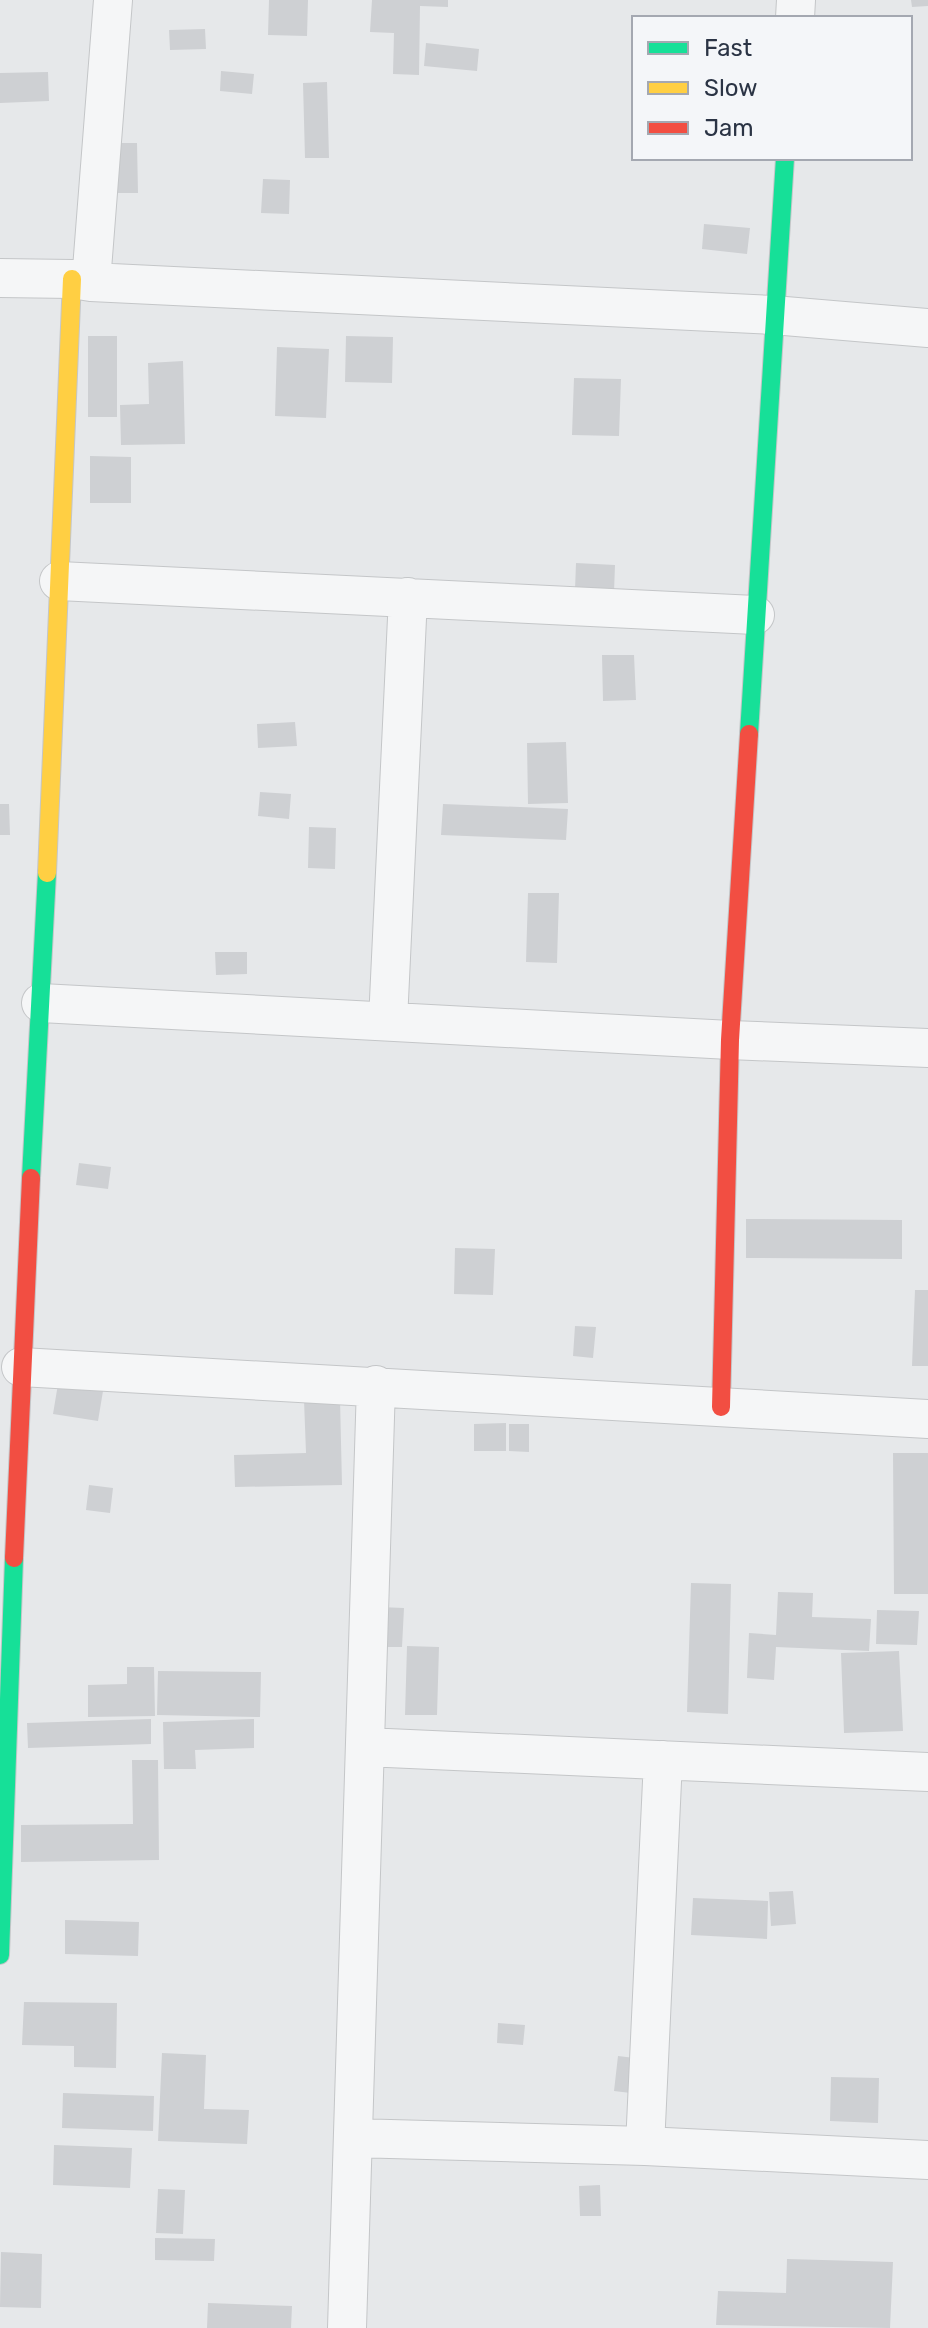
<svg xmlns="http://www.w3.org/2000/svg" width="928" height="2328" viewBox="0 0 928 2328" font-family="Rubik,sans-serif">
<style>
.building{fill:#ced0d3}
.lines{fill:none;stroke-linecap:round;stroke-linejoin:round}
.street-casing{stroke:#c4c6c8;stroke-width:40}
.fast-casing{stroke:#c4c6c8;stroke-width:20}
.slow-casing{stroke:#c4c6c8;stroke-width:20}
.jam-casing{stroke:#c4c6c8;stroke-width:20}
.street{stroke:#f5f6f7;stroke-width:38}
.fast{stroke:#16e098;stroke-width:18}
.slow{stroke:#ffcf43;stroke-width:18}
.jam{stroke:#f24e42;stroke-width:18}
</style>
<rect width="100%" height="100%" fill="#e6e8ea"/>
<!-- building -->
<path class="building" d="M269,0H308L307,36L268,35Z
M372,0H448V7L420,6L419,75L393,74L394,33L370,32Z
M911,0H928V6L912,7Z
M205,29L206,49L170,50L169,30Z
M426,43L479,49L477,71L424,66Z
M221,71L254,74L252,94L220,91Z
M48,72L49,101L0,103V73Z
M327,82L329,158H305L303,83Z
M112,143H137L138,193H113Z
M263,179L290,180L289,214L261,213Z
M704,224L750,228L747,254L702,249Z
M88,336H117V417H88Z
M346,336L393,337L392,383L345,382Z
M277,347L329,349L326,418L275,416Z
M183,361L185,444L121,445L120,405L149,404L148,363Z
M574,378L621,379L619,436L572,435Z
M90,456L131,457V503H90Z
M576,563L615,565L614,592L575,590Z
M602,655H634L636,700L603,701Z
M295,722L297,746L258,748L257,724Z
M566,742L568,803L528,804L527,743Z
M260,792L291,794L289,819L258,816Z
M0,804H9L10,835H0Z
M443,804L568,809L566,840L441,835Z
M309,827L336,828L335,869L308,868Z
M528,893H559L557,963L526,962Z
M215,952H247V974L216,975Z
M79,1163L111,1167L108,1189L76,1185Z
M746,1219L902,1220V1259L746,1258Z
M455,1248L495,1249L493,1295L454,1294Z
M915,1290H928V1366H912Z
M575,1326L596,1327L593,1358L573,1356Z
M58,1384L103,1391L98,1421L53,1414Z
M340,1399L342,1485L235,1487L234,1455L306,1453L304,1400Z
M506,1423V1451H474V1424Z
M509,1424H529V1452L509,1451Z
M893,1453H928V1594H894Z
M89,1485L113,1488L110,1513L86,1510Z
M691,1583L731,1584L728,1714L687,1712Z
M778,1592L813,1593L812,1617L871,1619L869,1651L776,1647L774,1680L747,1678L749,1633L776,1635Z
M379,1607L404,1608L402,1647H379Z
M877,1610L919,1611L917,1645L876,1644Z
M407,1646L439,1647L437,1715H405Z
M899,1651L903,1731L844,1733L841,1653Z
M127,1667H154L155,1716L88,1717V1685L127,1684Z
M158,1671L261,1672L260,1717L157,1715Z
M151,1719V1744L28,1748L27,1723Z
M254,1719V1748L195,1750L196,1769H164L163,1722Z
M132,1760H158L159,1860L21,1862V1825L133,1824Z
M793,1891L796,1924L771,1926L769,1892Z
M693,1898L768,1901L767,1939L691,1935Z
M65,1920L139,1922L138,1956L65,1954Z
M24,2002L117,2003L116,2068L74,2067V2046L22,2045Z
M498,2023L525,2025L523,2045L497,2043Z
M162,2053L206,2055L204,2109L249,2110L247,2144L158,2141Z
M618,2056L643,2059L639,2094L614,2091Z
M831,2077L879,2078L878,2123L830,2121Z
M63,2093L154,2096L153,2131L62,2128Z
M54,2145L132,2148L130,2188L53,2185Z
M600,2185L601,2216H580L579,2186Z
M158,2189L185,2190L183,2234L156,2233Z
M155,2238L215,2239L214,2261L155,2260Z
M1,2252L42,2254L41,2308L0,2307Z
M787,2259L893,2262L890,2328L716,2325L718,2291L786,2293Z
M208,2303L292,2306L291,2328H207Z"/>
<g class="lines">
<defs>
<path id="street" d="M795,18L796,0
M0,278L72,279L91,282L773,315L928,328
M91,282L113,0
M59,581L755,615
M41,1003L730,1040L928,1048
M388,1021L408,597
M21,1367L928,1419
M365,1747L928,1772
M353,2138L645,2146L928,2160
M645,2146L663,1760
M347,2328L376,1385"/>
<path id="fast" d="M749,734L785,158
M31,1178L47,873
M0,1955L14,1558"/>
<path id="slow" d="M47,873L72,279"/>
<path id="jam" d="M721,1407L730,1040L749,734
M14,1558L31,1178"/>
</defs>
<!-- street casing -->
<use href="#street" class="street-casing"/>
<!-- fast casing -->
<use href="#fast" class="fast-casing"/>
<!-- slow casing -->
<use href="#slow" class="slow-casing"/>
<!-- jam casing -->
<use href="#jam" class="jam-casing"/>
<!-- street -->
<use href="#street" class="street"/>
<!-- fast -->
<use href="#fast" class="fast"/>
<!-- slow -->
<use href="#slow" class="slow"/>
<!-- jam -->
<use href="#jam" class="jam"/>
</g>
<!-- legend -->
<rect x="632" y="16" width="280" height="144" fill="#f4f6f9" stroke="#a4a8b1" stroke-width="2"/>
<rect x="648" y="42" width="40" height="12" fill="#16e098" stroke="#a4a8b1" stroke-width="2"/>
<text x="704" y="56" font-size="24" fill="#2b3445">Fast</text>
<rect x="648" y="82" width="40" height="12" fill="#ffcf43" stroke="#a4a8b1" stroke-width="2"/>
<text x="704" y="96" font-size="24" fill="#2b3445">Slow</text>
<rect x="648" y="122" width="40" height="12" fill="#f24e42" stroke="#a4a8b1" stroke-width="2"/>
<text x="704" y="136" font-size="24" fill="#2b3445">Jam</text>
</svg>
